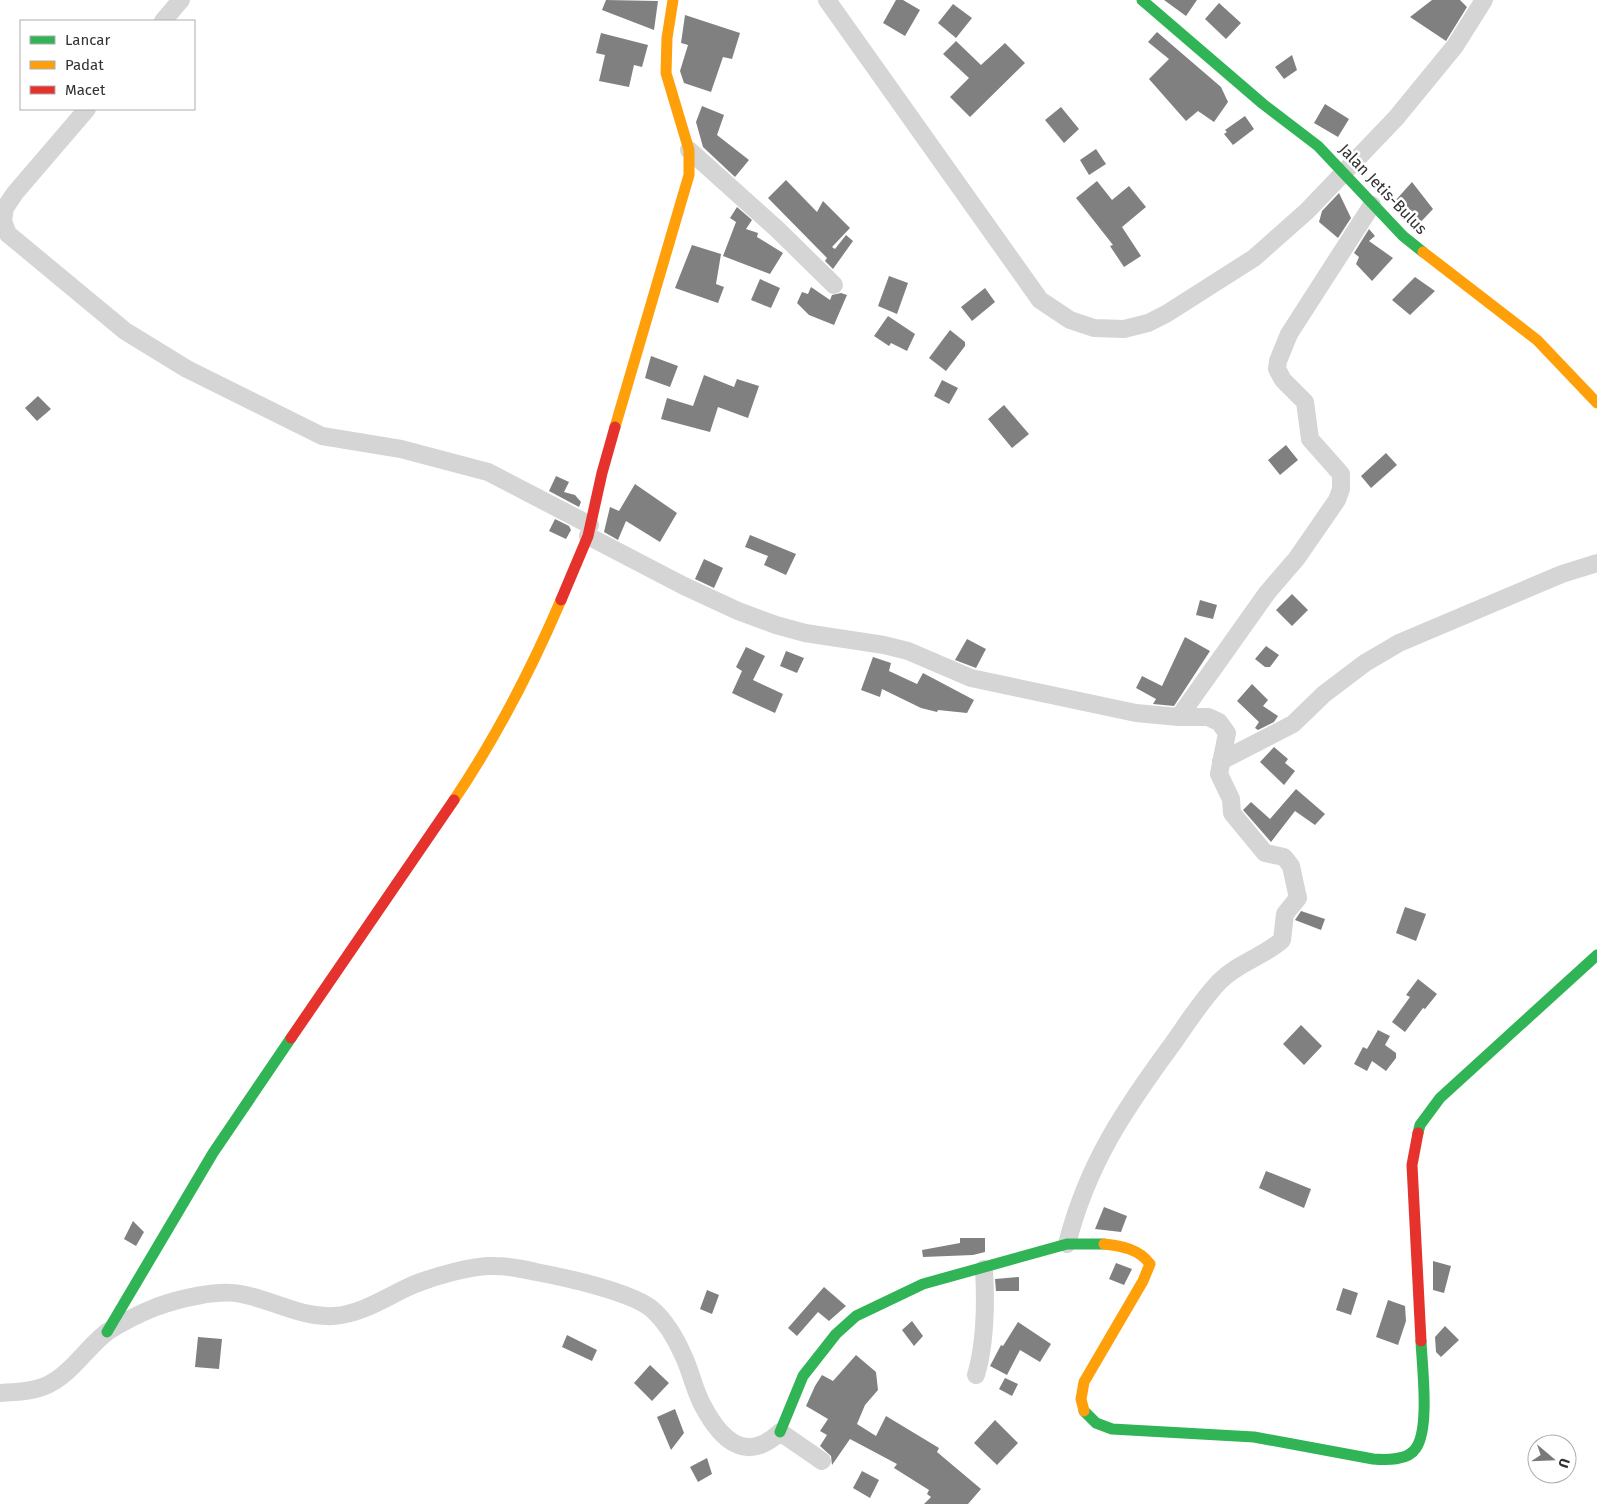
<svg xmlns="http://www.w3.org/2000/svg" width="1597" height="1504" viewBox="0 0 1597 1504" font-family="'Fira Sans',sans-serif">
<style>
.building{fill:#808080}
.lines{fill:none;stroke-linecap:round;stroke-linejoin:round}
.street{stroke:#d5d5d5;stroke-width:18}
.fast{stroke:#30b455;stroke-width:11}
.slow{stroke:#ff9f0a;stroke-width:11}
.jam{stroke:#e5322d;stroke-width:11}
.labels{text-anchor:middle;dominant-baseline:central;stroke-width:5;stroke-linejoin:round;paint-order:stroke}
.street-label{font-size:16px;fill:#313131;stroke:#fff}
</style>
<rect width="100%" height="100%" fill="#fff"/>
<!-- building -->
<path class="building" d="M606,0L658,1L654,30L602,10Z
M896,0H903L920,10L905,36L883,23Z
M1164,0H1197L1186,16Z
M1432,0H1460L1467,7L1446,41L1410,17Z
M1219,3L1241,23L1226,39L1205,19Z
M953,4L972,18L956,38L938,23Z
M685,15L740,33L732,59L723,57L711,92L684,83L680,71L688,45L681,43Z
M1157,32L1221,87L1228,102L1214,122L1198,111L1186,121L1149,79L1169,59L1148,42Z
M601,33L648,45L642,67L634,65L629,87L599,81L605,55L596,53Z
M956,41L981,65L1005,43L1025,63L970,117L950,97L969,78L943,54Z
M1292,55L1297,70L1284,79L1275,67Z
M1325,104L1349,119L1338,137L1314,123Z
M702,106L724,115L717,135L749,160L735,177L703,147L696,122Z
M1061,107L1079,129L1064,143L1045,120Z
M1245,116L1254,129L1233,145L1224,134L1227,132L1225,130Z
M1096,149L1106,164L1089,175L1080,160Z
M786,180L817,212L823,201L850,228L832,247L835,249L846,235L853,241L833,269L825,261L827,258L768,198Z
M1097,181L1112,200L1129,186L1146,207L1122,227L1141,256L1124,267L1110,246L1113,245L1076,198Z
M1412,182L1433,209L1416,227L1395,201Z
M1339,193L1351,218L1338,238L1319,222L1322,211Z
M737,207L752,220L746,229L758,233L757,237L783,253L770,274L723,256L736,222L730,218Z
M1369,229L1375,236L1369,241L1393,258L1372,281L1356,264L1359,257L1354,253Z
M692,245L721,254L716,284L724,287L718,303L675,288Z
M889,276L908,283L897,314L878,306Z
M1415,277L1435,291L1410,315L1392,300Z
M760,279L780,288L771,308L751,300Z
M811,287L830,300L832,295L841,293L847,295L834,325L809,315L797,303L802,292L808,294Z
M985,288L995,302L972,321L961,307Z
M888,316L915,334L907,351L891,343L889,346L874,336Z
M950,330L965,342V346L946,371L929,358Z
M651,356L678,366L670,387L645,378Z
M704,375L734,387L737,379L759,386L748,418L718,407L710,432L661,419L667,398L693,406Z
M942,380L958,388L949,404L934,396Z
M38,396L51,409L37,421L25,408Z
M1004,405L1029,434L1012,448L988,419Z
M1286,445L1298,460L1280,475L1268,460Z
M1386,453L1397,465L1371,488L1361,476Z
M556,476L569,482L564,492L575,495L581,502L579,507L549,491Z
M635,484L677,513L660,542L626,521L618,540L604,532L610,507L619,511Z
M555,519L569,526L571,530L566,539L549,531Z
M750,535L796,554L786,575L764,565L768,556L745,547Z
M704,559L723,568L714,588L695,579Z
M1292,594L1308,610L1292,626L1276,610Z
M1200,600L1217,605L1213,619L1196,615Z
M1185,637L1210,651L1174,706L1153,704L1156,699L1136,688L1142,676L1162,686Z
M967,639L986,649L976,668L955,660Z
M1266,646L1279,655L1270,667H1265L1255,659Z
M746,647L765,656L753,680L783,694L775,713L732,693L742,671L736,667Z
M786,651L804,658L797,673L780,666Z
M873,657L891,663L889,671L917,684L923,673L974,700L967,713L938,710L937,712L921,708L882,689L880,697L861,690Z
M1252,684L1268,700L1263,706L1278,716L1274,722L1258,730L1255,728L1259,722L1237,701Z
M1274,747L1288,759L1285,763L1295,771L1284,785L1260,762Z
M1296,789L1325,814L1315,825L1295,811L1271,842L1243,810L1251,802L1270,819Z
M1405,907L1426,914L1416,941L1396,933Z
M1301,911L1325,919L1321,930L1295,920Z
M1418,979L1437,994L1425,1009L1423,1008L1405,1032L1392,1022L1410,997L1406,995Z
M1301,1025L1322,1046L1304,1065L1283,1044Z
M1378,1030L1390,1036L1385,1045L1396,1053V1058L1386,1071L1372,1061L1367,1071L1354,1064L1363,1047L1367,1049Z
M1266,1171L1311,1189L1304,1208L1259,1188Z
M1104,1207L1127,1216L1121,1232L1095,1229Z
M133,1221L144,1232L136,1246L124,1239Z
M960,1238H985V1252L973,1255L923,1257L922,1250L960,1243Z
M1433,1261L1451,1266L1444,1293L1433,1290Z
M1116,1263L1132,1269L1124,1285L1109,1279Z
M1019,1277V1291H996L995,1279Z
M824,1287L846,1306L829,1321L818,1312L797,1336L788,1328Z
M1343,1288L1358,1293L1351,1315L1336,1310Z
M707,1290L719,1295L712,1314L700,1309Z
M1388,1300L1405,1306L1406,1321L1398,1345L1376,1337Z
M912,1321L923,1336L914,1346L902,1330Z
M1018,1322L1051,1344L1040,1362L1020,1350L1007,1375L990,1366L1001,1345L1003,1346Z
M1445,1326L1459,1340L1441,1357L1436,1352L1435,1337Z
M567,1335L597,1350L592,1361L562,1347Z
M198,1337L222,1339L219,1369L195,1367Z
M856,1355L876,1372L878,1390L865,1405L857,1424L876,1436L886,1416L939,1448L937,1452L981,1489L968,1504H924L931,1497L927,1494L929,1490L894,1468L897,1464L850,1439L832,1465L831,1456L820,1446L827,1435L820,1431L828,1419L806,1406L815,1386L822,1375L833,1381Z
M650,1365L669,1383L652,1401L634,1383Z
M1005,1378L1018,1384L1012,1396L999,1389Z
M675,1409L684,1433L671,1450L657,1417Z
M995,1420L1018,1443L997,1465L974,1443Z
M707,1458L712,1474L698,1482L690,1467Z
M862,1471L879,1480L870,1498L853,1488Z"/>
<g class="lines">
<!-- street -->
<path class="street" d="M827,0L1040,300L1070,320L1094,328L1124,329L1148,323L1166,314L1254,258L1307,211L1396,118L1455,46L1484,0
M163,21L181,0
M87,109L15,193L5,208L3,221L8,234L125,331L187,369L322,436L401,449L488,472L590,525
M689,150L777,229L834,285
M588,536L684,586L738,611L776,625L805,633L884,645L908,651L971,678L1018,688L1136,713L1179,717H1208L1219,722L1227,733L1219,774L1231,799L1232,813L1265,853L1284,857L1291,866L1298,898L1285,914L1282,940C1263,957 1237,963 1219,982C1201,1001 1186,1025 1171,1046C1124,1110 1087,1165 1067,1244
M1179,717L1267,593L1297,558L1337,500L1341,489V474L1310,439L1305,402L1283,380L1277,369L1278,361L1289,334L1372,205
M1221,761L1293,724L1324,694L1365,663L1399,643L1562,574L1597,563
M976,1375C986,1341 986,1304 984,1269
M0,1393C15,1392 31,1392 45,1386C70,1376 86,1348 107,1332C121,1323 141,1313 156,1307C178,1299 218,1289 241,1294C273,1300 301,1318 334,1316C363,1314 389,1295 415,1284C436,1276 473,1265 495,1266C508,1266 523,1269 536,1272C563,1277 633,1292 653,1310C666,1322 676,1339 683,1355C691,1371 694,1390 703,1406C721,1440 746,1464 780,1432L822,1461"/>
<!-- fast -->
<path class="fast" d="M1142,0L1263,104L1318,146L1403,236L1423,252
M1418,1133L1420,1125L1440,1098L1597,955
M107,1332L213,1153L291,1038
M1084,1411L1096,1423L1112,1429L1254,1437L1373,1459C1386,1460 1408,1461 1416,1448C1430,1428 1422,1366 1421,1341
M780,1432L803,1376L836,1334L856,1316L923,1284L1067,1244H1104"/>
<!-- slow -->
<path class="slow" d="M1423,252L1537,340L1597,403
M615,427L689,175V150L666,73L667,38L673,0
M454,800C497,736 531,670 561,600
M1084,1411L1081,1399L1084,1382L1143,1281L1150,1264C1139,1249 1122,1246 1104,1244"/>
<!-- jam -->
<path class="jam" d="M561,600L588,536L602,473L615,427
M291,1038L454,800
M1418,1133L1412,1165L1421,1341"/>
</g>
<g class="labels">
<!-- street labels -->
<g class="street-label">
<text transform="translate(1383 189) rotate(46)">Jalan Jetis-Bulus</text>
</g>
</g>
<!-- legend -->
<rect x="20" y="20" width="175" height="90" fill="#ffffff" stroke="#adadad"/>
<rect x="30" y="36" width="25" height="8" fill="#30b455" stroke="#adadad"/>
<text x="65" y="45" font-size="15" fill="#313131">Lancar</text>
<rect x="30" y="61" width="25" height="8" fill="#ff9f0a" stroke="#adadad"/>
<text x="65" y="70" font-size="15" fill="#313131">Padat</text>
<rect x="30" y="86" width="25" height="8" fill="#e5322d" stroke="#adadad"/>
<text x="65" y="95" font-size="15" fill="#313131">Macet</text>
<!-- north arrow -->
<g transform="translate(1552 1459) rotate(109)"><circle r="24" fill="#ffffff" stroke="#adadad"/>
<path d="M0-4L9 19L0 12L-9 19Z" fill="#797979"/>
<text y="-8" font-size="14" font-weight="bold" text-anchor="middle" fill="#313131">U</text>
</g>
</svg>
